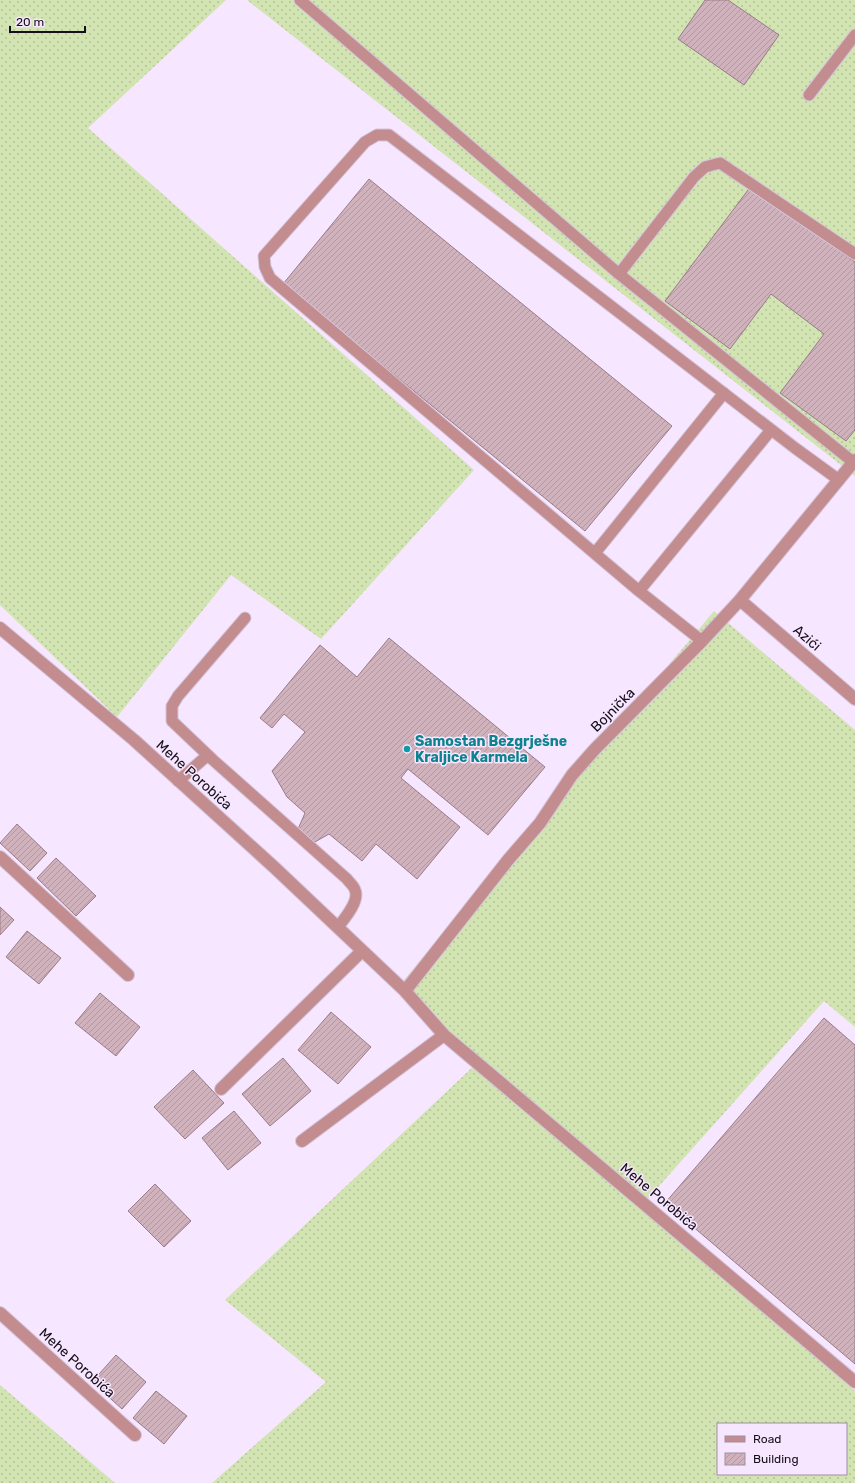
<svg xmlns="http://www.w3.org/2000/svg" width="855" height="1483" viewBox="0 0 855 1483" font-family="Rubik,sans-serif">
<style>
.grass{fill:url(#grass-dots);fill-rule:evenodd}
.building{fill:url(#building-hatch);stroke:#987c87}
.lines{fill:none;stroke-linecap:round;stroke-linejoin:round}
.lane-casing{stroke:#d3c4da;stroke-width:13}
.street-casing{stroke:#d3c4da;stroke-width:14}
.lane{stroke:#c38c8e;stroke-width:11}
.street{stroke:#c38c8e;stroke-width:12}
.culture-dot{fill:#0f9aa8;stroke:#f7e6ff;stroke-width:1.5}
.labels{text-anchor:middle;dominant-baseline:central;stroke-width:3;stroke-linejoin:round;paint-order:stroke}
.street-label{font-size:14px;fill:#150f17;stroke:#f7e6ff}
.culture-label{font-size:14px;font-weight:bold;fill:#0d838f;stroke:#f7e6ff;text-anchor:start}
</style>
<defs>
<pattern id="grass-dots" width="8" height="8" patternUnits="userSpaceOnUse"><rect width="8" height="8" fill="#d2e4b1"/><path d="M2 2h.1M6 6h.1" fill="none" stroke="#b3c298" stroke-width="1.8" stroke-linecap="round"/></pattern>
<pattern id="building-hatch" width="6" height="6" patternUnits="userSpaceOnUse"><rect width="6" height="6" fill="#d0b2bd"/><path d="M-1 1l2-2M0 6l6-6M5 7l2-2" fill="none" stroke="#b298a2"/></pattern>
</defs>
<rect width="100%" height="100%" fill="#f7e6ff"/>
<!-- grass -->
<path class="grass" d="M0,0H226L88,128L474,470L321,639L231,575L117,717L0,605Z
M247,0H855V476Z
M714,611L855,730V1027L824,1001L643,1204L855,1391V1483H212L326,1382L225,1300L476,1064L398,987ZM718,1424H846V1474H718Z
M0,1385L115,1483H0Z"/>
<!-- building -->
<path class="building" d="M705,0H728L779,35L744,85L678,39Z
M369,179L672,426L585,531L283,284Z
M751,186L855,262V430L846,441L780,393L824,334L771,294L730,349L665,301Z
M389,638L545,767L488,835L408,769L401,778L460,827L417,879L376,844L362,861L329,834L313,843L298,829L305,813L287,797L272,771L305,732L284,714L272,728L260,718L320,645L357,677Z
M17,824L47,853L30,871L0,843Z
M56,858L96,896L76,916L37,878Z
M0,907L14,920L0,935Z
M27,931L61,958L39,984L6,957Z
M100,993L140,1027L116,1056L75,1023Z
M331,1012L371,1047L338,1084L298,1050Z
M824,1018L855,1045V1364L665,1203Z
M283,1058L311,1091L270,1126L242,1094Z
M193,1070L224,1103L185,1139L154,1107Z
M234,1111L261,1143L228,1170L202,1138Z
M155,1184L191,1221L164,1247L128,1211Z
M116,1355L146,1382L122,1409L92,1382Z
M156,1391L187,1416L164,1444L133,1418Z"/>
<g class="lines">
<defs>
<path id="lane" d="M300,0L619,274
M809,95L855,35
M853,462L619,274L694,177L705,167L720,163L855,254
M595,553L724,393
M639,591L771,430
M245,618L178,696L172,706V721L213,760L347,879C349,882 354,886 355,890C360,901 344,919 338,927
M702,641L639,591L270,278L265,267L264,256L365,142L377,135H389L795,448L839,480
M178,781L208,755"/>
<path id="street" d="M740,600L855,699
M0,628L134,740L275,868L405,991L444,1035L855,1382
M0,857L128,975
M405,991L508,860L540,823L572,775L595,749L702,641L740,600L855,460
M221,1089L362,951
M302,1141L444,1035
M0,1313L135,1435"/>
</defs>
<!-- lane casing -->
<use href="#lane" class="lane-casing"/>
<!-- street casing -->
<use href="#street" class="street-casing"/>
<!-- lane -->
<use href="#lane" class="lane"/>
<!-- street -->
<use href="#street" class="street"/>
</g>
<!-- markers -->
<circle class="culture-dot" cx="407" cy="749" r="4"/>
<g class="labels">
<!-- street labels -->
<g class="street-label">
<text transform="translate(807 638) rotate(41)">Azići</text>
<text transform="translate(613 710) rotate(-45)">Bojnička</text>
<text transform="translate(194 775) rotate(42)">Mehe Porobića</text>
<text transform="translate(659 1197) rotate(40)">Mehe Porobića</text>
<text transform="translate(77 1363) rotate(42)">Mehe Porobića</text>
</g>
<!-- culture labels -->
<g class="culture-label">
<text x="415" y="741">Samostan Bezgrješne<tspan x="415" dy="16">Kraljice Karmela</tspan></text>
</g>
</g>
<!-- legend -->
<rect x="717" y="1423" width="130" height="52" fill="#f7e6ff" stroke="#9d90a2"/>
<rect x="725" y="1436" width="20" height="6" fill="#c38c8e" stroke="#9d90a2"/>
<text x="753" y="1443" font-size="12" fill="#150f17">Road</text>
<rect x="725" y="1453" width="20" height="12" fill="url(#building-hatch)" stroke="#9d90a2"/>
<text x="753" y="1463" font-size="12" fill="#150f17">Building</text>
<!-- scale -->
<path d="M10 26v6h75v-6" fill="none" stroke="#150f17" stroke-width="2"/>
<text x="16" y="26" font-size="12" fill="#150f17" stroke="#f7e6ff" stroke-width="3" paint-order="stroke">20 m</text>
</svg>
